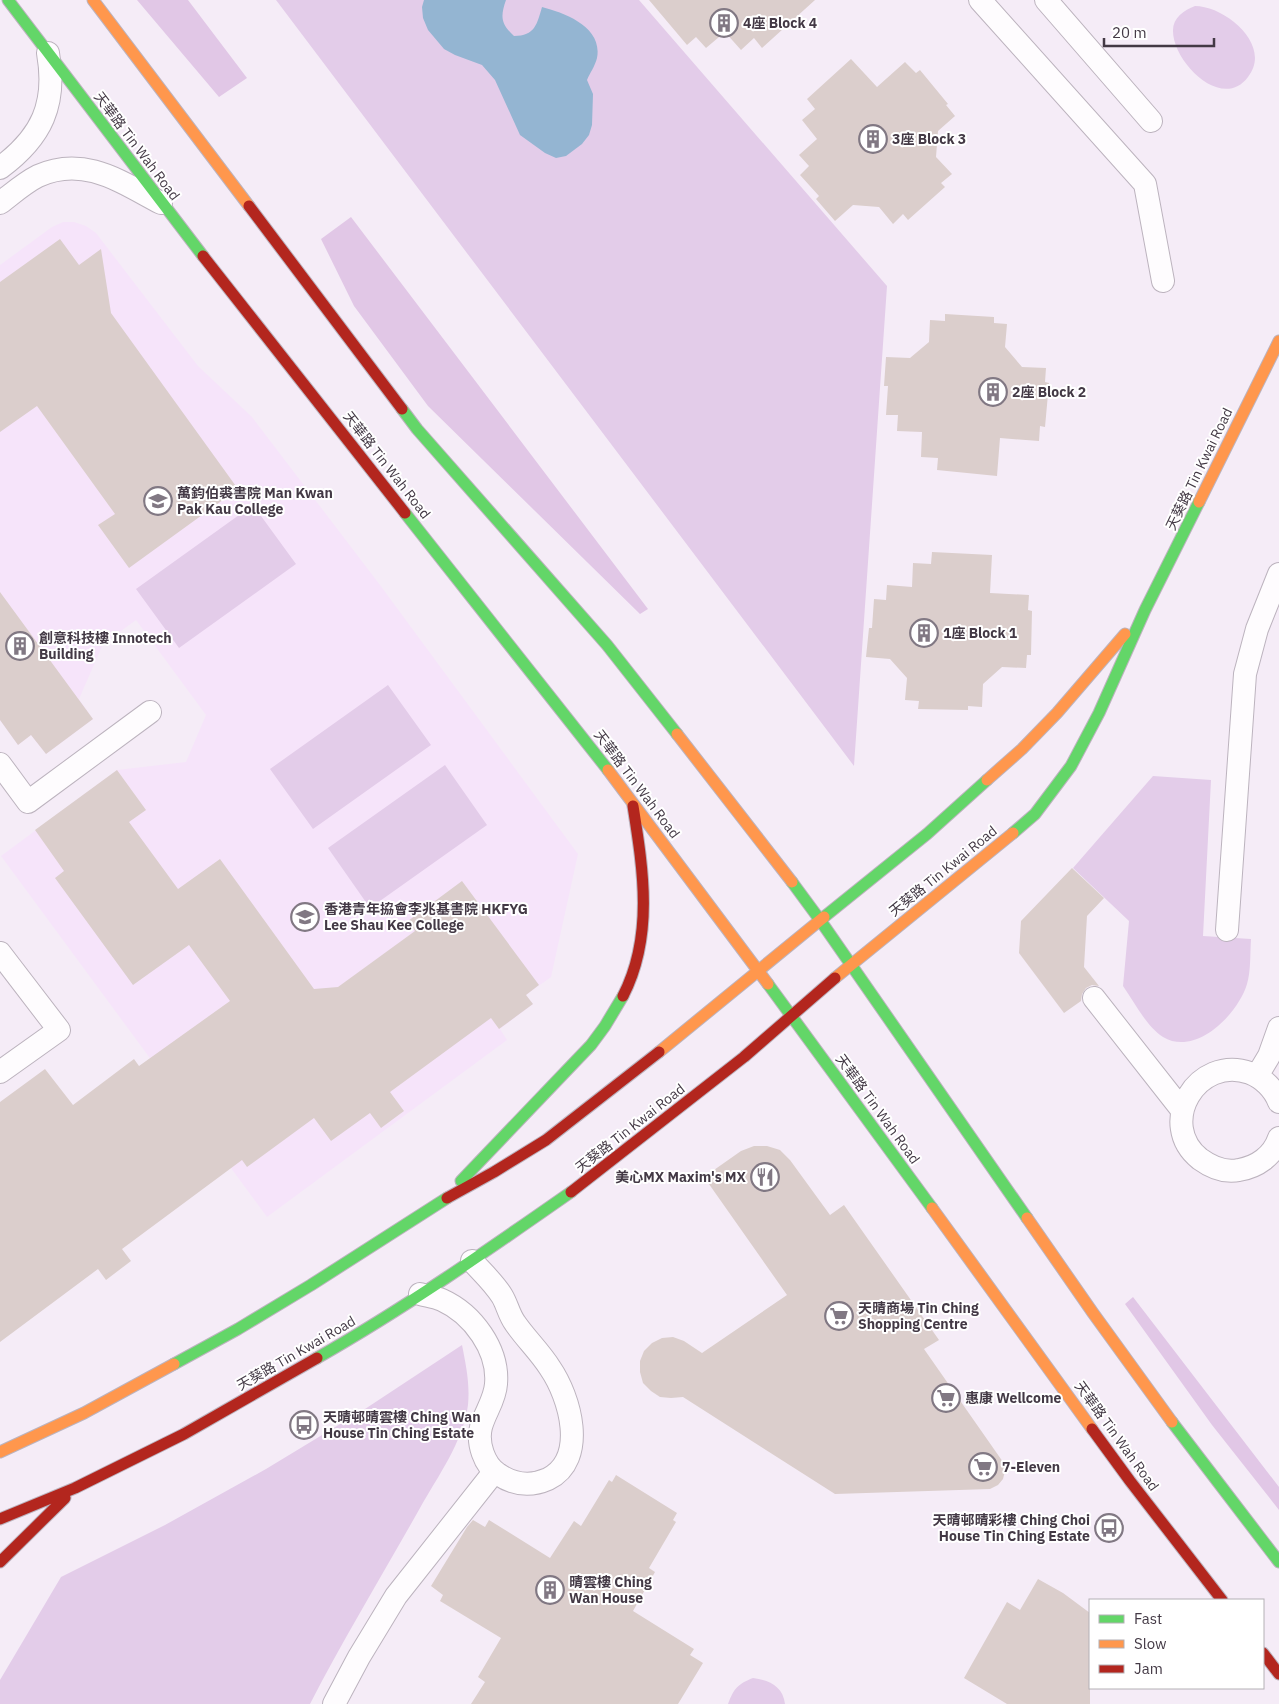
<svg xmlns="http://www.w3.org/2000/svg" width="1279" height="1704" viewBox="0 0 1279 1704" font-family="'IBM Plex Sans','Noto Sans TC',sans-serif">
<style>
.built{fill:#f6e4fa}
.green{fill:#e3cce9}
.forest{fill:#e1c7e6}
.water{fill:#94b5d2}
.building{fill:#dbcecc}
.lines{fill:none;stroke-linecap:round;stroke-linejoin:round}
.lane-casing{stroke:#bcb3be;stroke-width:24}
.fast-casing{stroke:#bcb3be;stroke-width:13}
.slow-casing{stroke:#bcb3be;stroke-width:13}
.jam-casing{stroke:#bcb3be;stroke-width:13}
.lane{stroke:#fefcfe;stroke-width:22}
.fast{stroke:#63d668;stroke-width:11}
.slow{stroke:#ff974d;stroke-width:11}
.jam{stroke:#b3261e;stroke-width:11}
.labels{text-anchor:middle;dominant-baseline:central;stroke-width:4;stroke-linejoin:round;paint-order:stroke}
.poi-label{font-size:14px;font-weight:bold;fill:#433945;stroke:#fff;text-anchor:start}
.street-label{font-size:14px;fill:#433945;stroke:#fff}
</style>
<rect width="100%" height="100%" fill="#f5ecf7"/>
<!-- built -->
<path class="built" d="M63,222H74L86,226L96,233L198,366L252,417L380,585L578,854L551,977L526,995L533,1004L500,1029L507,1040L267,1217L1,856L117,770L186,762L206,715L136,620L103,644L79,699L93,719L46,754L31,735L18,745L0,720V265L52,227Z"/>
<!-- green -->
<path class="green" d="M276,0H639L887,286L854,766Z
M1195,6C1225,6 1273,45 1248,77C1222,112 1172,61 1173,30C1173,18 1184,10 1195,6Z
M253,505L296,564L179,648L136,589Z
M388,685L431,745L313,829L270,769Z
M445,765L487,825L370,908L328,848Z
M1153,776L1211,780L1203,936L1251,939C1250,953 1251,971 1247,984C1238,1014 1196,1057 1163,1037C1146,1026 1135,1003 1123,986L1129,921L1073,868Z
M462,1345C466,1365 470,1384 468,1405C463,1442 438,1476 420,1508C383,1574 344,1638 310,1704H0V1680L61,1577L165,1525L266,1469L365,1409Z
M753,1678C769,1680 783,1686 785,1704H728C734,1688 738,1684 753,1678Z"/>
<!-- forest -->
<path class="forest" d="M137,0H188L247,78L219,97Z
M351,217L648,609L640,614L428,406L354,306L321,239Z
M1133,1297L1279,1487V1510L1212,1425L1125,1304Z"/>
<!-- water -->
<path class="water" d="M424,0H506C500,17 501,24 514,36C535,36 537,24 542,7C565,13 603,27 597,58C595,66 590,73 587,80L593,94L592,125L589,135L582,144L566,156L556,158L545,153L520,135L495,80L482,65L455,55L444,49L428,30L423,18L422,7Z"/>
<!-- building -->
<path class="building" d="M649,0H815L762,48L754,38L741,50L725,32L706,48L696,37L687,45Z
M851,59L877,87L905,62L916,73L920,70L948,104L946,105L955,116L938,131L936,157L952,174L941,183L945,187L908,220L903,214L893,224L879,207L853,205L835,221L816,199L819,196L800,175L809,166L799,155L817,139L802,120L815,109L807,99Z
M60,239L79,265L101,249L111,313L238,489L129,568L98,525L115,514L37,406L0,432V282Z
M945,314L994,317V323L1007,324L1005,347L1022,367L1046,368L1045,382L1049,383L1045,427L1040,426L1039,441L1000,438L997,476L937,470L938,458L921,457L922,432L897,431L898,415H886L888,386H884L886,357L910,358L929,342L930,320L945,321Z
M932,552L992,555L990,593L1029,595L1028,610L1032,611L1031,655H1027L1026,668L1002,667L983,684L982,707L968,706V710L918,709L919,701L905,700L907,678L890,659L866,657L869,628H872L874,599L886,600L887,585L912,587L913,563L931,564Z
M0,592L93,719L46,754L31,735L18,745L0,720Z
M117,770L146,810L129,822L178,889L220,859L314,989L338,987L415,931L408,921L462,881L539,985L526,995L533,1004L499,1029L491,1018L390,1092L404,1111L381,1128L370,1113L331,1141L314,1118L247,1167L242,1160L122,1249L131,1261L106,1280L98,1269L0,1342V1102L45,1069L73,1105L134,1059L139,1066L230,1001L189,945L133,985L55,878L64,871L35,830Z
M1072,868L1104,898L1087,916L1084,967L1099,986L1092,985L1086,988L1082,994L1081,1001L1064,1013L1019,953L1021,921Z
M754,1146H767L780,1150L790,1160L830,1215L844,1205L939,1340L924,1349L1003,1462L1005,1471L1003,1479L998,1485L990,1489L835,1494L683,1397L671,1398L660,1397L651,1391L643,1383L640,1372V1361L644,1351L652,1343L662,1338L673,1337L684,1341L702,1353L787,1295L704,1177L741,1151Z
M616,1475L677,1513L673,1520L676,1522L649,1568L655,1572L633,1611L694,1649L690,1655L703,1663L678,1704H471L485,1682L478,1677L501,1638L440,1601L443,1595L431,1586L467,1527L473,1520L485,1527L489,1520L550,1558L574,1521L581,1526L609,1480L612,1482Z
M1038,1579L1063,1593L1090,1613V1704H1007L964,1678L1007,1602L1020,1610Z"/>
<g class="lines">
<defs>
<path id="lane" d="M980,0L1145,184L1163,281
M1046,0L1151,121
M0,168C42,137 57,104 48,53
M0,203C12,194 24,183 38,176C84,155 121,182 161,203
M0,764L28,802L150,712
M1227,930L1245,674L1257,629L1279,574
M0,953L59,1030L0,1072
M1094,998L1182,1110
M1257,1076L1269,1056L1279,1028
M1279,1102C1274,1089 1263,1078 1250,1073C1197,1054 1156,1124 1200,1159C1211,1167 1225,1173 1239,1170C1257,1167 1273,1156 1279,1138
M420,1294C427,1296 435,1297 442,1300C473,1314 499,1350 496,1384C495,1400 485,1412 481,1427C477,1443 484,1465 498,1474C514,1485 530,1487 548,1479C588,1459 570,1397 550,1368C540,1352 526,1339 515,1323C509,1315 507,1304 502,1296C494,1283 482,1272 472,1261
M334,1704L359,1657L396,1596L494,1472"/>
<path id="fast" d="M8,0L203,256
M402,409L417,429L607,645L677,734
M405,513L608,770
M1013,833L1035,814L1071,766L1099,713L1145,610L1199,502
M792,882L820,920L1027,1218
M824,917L927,834L987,780
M768,984L932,1208
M461,1181L591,1045L605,1026L623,996
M317,1358C405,1308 488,1250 571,1192
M174,1364L238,1329L311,1285L447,1198
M1172,1422L1279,1562"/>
<path id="slow" d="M93,0L249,206
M1199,502L1279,341
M677,734L792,882
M608,770L768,984
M987,780L1022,749L1057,713L1125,634
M835,978L1013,833
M659,1052L824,917
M932,1208L1092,1429
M1027,1218L1093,1313L1172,1422
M0,1452L84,1413L174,1364"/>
<path id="jam" d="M249,206L402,409
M203,256L405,513
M623,996C654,936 643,869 633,806
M571,1192L744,1057L835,978
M447,1198L494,1172L546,1140L659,1052
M1092,1429L1130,1481L1222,1600
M0,1519L75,1488L184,1434L317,1358
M0,1562L65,1498
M1263,1653L1279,1674"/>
</defs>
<!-- lane casing -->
<use href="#lane" class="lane-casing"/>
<!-- fast casing -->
<use href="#fast" class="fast-casing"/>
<!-- slow casing -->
<use href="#slow" class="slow-casing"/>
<!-- jam casing -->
<use href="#jam" class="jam-casing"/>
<!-- lane -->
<use href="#lane" class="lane"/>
<!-- fast -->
<use href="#fast" class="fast"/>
<!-- slow -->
<use href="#slow" class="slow"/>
<!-- jam -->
<use href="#jam" class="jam"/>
</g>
<!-- icons -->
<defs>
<symbol id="building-ring" viewBox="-11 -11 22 22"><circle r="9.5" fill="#fff" stroke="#817883" stroke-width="1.5"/><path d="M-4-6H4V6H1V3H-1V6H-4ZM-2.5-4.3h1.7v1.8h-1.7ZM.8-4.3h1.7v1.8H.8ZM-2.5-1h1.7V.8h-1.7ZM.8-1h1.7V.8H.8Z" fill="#817883"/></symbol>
<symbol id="school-ring" viewBox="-11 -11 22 22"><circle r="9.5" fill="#fff" stroke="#817883" stroke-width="1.5"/><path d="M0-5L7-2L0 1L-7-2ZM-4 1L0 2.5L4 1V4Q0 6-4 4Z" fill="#817883"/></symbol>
<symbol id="restaurant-ring" viewBox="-11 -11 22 22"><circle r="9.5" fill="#fff" stroke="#817883" stroke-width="1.5"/><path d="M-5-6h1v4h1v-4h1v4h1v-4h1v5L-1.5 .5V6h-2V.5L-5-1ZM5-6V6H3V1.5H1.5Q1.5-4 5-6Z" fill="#817883"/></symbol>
<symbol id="supermarket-ring" viewBox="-11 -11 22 22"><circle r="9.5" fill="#fff" stroke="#817883" stroke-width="1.5"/><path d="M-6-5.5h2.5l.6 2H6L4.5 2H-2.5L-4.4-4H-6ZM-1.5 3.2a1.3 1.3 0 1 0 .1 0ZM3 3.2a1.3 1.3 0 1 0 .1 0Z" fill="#817883"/></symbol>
<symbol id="bus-ring" viewBox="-11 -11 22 22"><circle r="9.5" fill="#fff" stroke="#817883" stroke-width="1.5"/><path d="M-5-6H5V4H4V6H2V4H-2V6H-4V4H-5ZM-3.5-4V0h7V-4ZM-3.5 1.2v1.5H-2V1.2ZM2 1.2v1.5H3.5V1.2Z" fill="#817883"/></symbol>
</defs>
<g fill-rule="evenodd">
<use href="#building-ring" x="708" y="7" width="32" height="32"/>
<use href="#building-ring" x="857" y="123" width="32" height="32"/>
<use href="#building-ring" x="977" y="376" width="32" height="32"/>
<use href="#school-ring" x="142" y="485" width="32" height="32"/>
<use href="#building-ring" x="908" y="617" width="32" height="32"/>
<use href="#building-ring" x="4" y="630" width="32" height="32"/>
<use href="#school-ring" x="289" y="901" width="32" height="32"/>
<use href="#restaurant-ring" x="749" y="1161" width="32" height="32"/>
<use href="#supermarket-ring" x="823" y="1300" width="32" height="32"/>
<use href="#supermarket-ring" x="930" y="1382" width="32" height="32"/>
<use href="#bus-ring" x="288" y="1409" width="32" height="32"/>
<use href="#supermarket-ring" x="967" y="1451" width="32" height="32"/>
<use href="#bus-ring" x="1093" y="1512" width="32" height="32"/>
<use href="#building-ring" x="534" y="1574" width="32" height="32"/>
</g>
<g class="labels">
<!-- poi labels -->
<g class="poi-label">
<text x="743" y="23">4座 Block 4</text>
<text x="892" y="139">3座 Block 3</text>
<text x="1012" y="392">2座 Block 2</text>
<text x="177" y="493">萬鈞伯裘書院 Man Kwan<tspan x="177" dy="16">Pak Kau College</tspan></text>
<text x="943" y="633">1座 Block 1</text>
<text x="39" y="638">創意科技樓 Innotech<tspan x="39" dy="16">Building</tspan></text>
<text x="324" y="909">香港青年拹會李兆基書院 HKFYG<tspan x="324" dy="16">Lee Shau Kee College</tspan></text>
<text x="746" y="1177" text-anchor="end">美心MX Maxim's MX</text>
<text x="858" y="1308">天晴商場 Tin Ching<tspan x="858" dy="16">Shopping Centre</tspan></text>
<text x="965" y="1398">惠康 Wellcome</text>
<text x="323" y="1417">天晴邨晴雲樓 Ching Wan<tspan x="323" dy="16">House Tin Ching Estate</tspan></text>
<text x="1002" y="1467">7-Eleven</text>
<text x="1090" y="1520" text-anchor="end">天晴邨晴彩樓 Ching Choi<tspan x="1090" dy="16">House Tin Ching Estate</tspan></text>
<text x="569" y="1582">晴雲樓 Ching<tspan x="569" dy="16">Wan House</tspan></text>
</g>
<!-- street labels -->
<g class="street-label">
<text transform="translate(137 146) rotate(53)">天華路 Tin Wah Road</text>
<text transform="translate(387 465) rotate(52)">天華路 Tin Wah Road</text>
<text transform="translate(1199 469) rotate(-64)">天葵路 Tin Kwai Road</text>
<text transform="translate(637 784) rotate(53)">天華路 Tin Wah Road</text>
<text transform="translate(943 871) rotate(-39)">天葵路 Tin Kwai Road</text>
<text transform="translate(878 1109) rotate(54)">天華路 Tin Wah Road</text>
<text transform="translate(630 1128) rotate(-38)">天葵路 Tin Kwai Road</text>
<text transform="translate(296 1353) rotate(-30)">天葵路 Tin Kwai Road</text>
<text transform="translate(1117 1436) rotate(54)">天華路 Tin Wah Road</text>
</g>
</g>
<!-- legend -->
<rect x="1089" y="1599" width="175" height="90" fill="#ffffff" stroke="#b4b0b5"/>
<rect x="1099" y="1615" width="25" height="8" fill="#63d668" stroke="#b4b0b5"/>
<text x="1134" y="1624" font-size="15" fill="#433945">Fast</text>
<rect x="1099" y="1640" width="25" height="8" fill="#ff974d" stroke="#b4b0b5"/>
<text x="1134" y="1649" font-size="15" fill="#433945">Slow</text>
<rect x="1099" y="1665" width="25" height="8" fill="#b3261e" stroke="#b4b0b5"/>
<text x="1134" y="1674" font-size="15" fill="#433945">Jam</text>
<!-- scale -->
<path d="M1104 38v8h110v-8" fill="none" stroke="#433945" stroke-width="2.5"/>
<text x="1112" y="38" font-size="15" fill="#433945" stroke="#ffffff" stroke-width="4" paint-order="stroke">20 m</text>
</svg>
